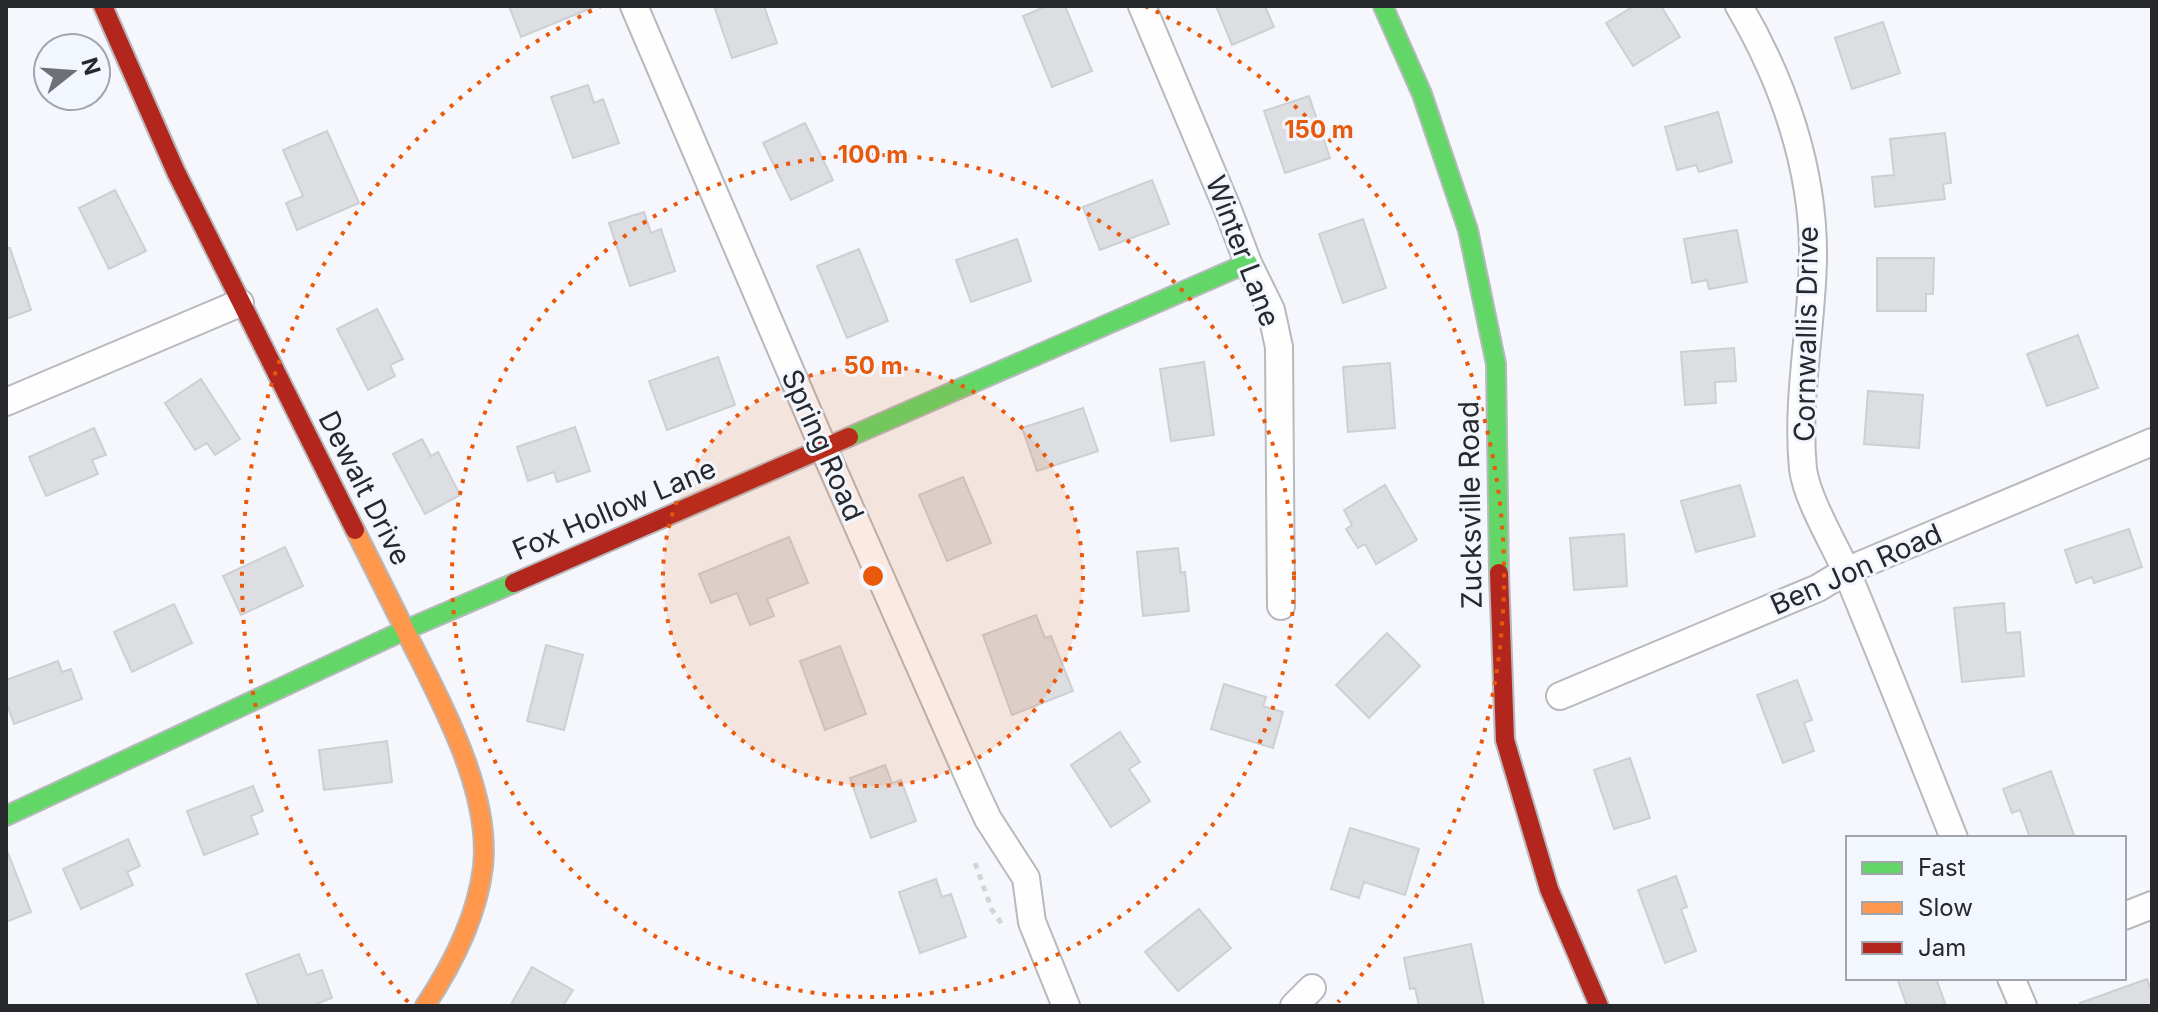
<svg xmlns="http://www.w3.org/2000/svg" width="2158" height="1012" viewBox="0 0 2158 1012" font-family="Inter,sans-serif">
<style>
.building{fill:#dcdee2;stroke:#cecfd3;stroke-width:2}
.lines{fill:none;stroke-linecap:round;stroke-linejoin:round}
.street-casing{stroke:#b7b9bd;stroke-width:30}
.fast-casing{stroke:#b7b9bd;stroke-width:22}
.slow-casing{stroke:#b7b9bd;stroke-width:22}
.jam-casing{stroke:#b7b9bd;stroke-width:22}
.path{stroke:#d4d5d7;stroke-width:5;stroke-dasharray:6 6;stroke-linecap:butt}
.street{stroke:#fefeff;stroke-width:26}
.fast{stroke:#63d668;stroke-width:18}
.slow{stroke:#ff974d;stroke-width:18}
.jam{stroke:#b3261e;stroke-width:18}
.ring{fill:none;stroke:#e8590c;stroke-width:4;stroke-dasharray:4 8}
.labels{text-anchor:middle;dominant-baseline:central;stroke-width:6;stroke-linejoin:round;paint-order:stroke}
.street-label{font-size:28px;fill:#27282c;stroke:#f2f6ff}
.centre{fill:#e8590c;stroke:#f2f6ff;stroke-width:4}
.ring-label{font-size:24px;text-anchor:middle;font-weight:bold;fill:#e8590c;stroke:#f2f6ff;stroke-width:6;stroke-linejoin:round;paint-order:stroke}
</style>
<rect width="100%" height="100%" fill="#f5f7fc"/>
<!-- building -->
<path class="building" d="M509,6H596L521,37Z
M714,6H764L777,43L732,58Z
M1047,6H1065L1092,71L1052,87L1023,16Z
M1216,6H1265L1274,27L1232,45Z
M1634,6H1661L1680,37L1633,66L1606,23Z
M1883,22L1900,73L1852,89L1835,38Z
M588,85L594,103L603,99L619,143L573,158L551,97Z
M1309,96L1330,158L1285,173L1264,111Z
M1718,112L1732,162L1699,172L1696,165L1677,170L1665,127Z
M805,123L833,180L791,200L763,143Z
M327,131L359,203L297,230L286,203L303,196L283,150Z
M1945,133L1951,183L1943,184L1945,199L1875,207L1872,177L1894,175L1890,139Z
M1152,180L1169,224L1100,250L1083,207Z
M115,190L146,251L109,269L79,208Z
M644,212L651,233L661,229L675,271L630,286L609,223Z
M1363,219L1386,288L1343,303L1319,234Z
M1737,230L1747,282L1709,289L1707,280L1692,283L1684,239Z
M1017,239L1031,281L971,302L956,260Z
M6,248H10L31,310L6,319Z
M859,249L888,321L847,338L817,266Z
M1877,258H1934L1933,294H1926V311H1877Z
M377,309L403,359L390,365L395,376L368,390L337,329Z
M2078,335L2098,388L2047,406L2027,354Z
M1734,348L1736,381L1715,382L1716,403L1685,405L1681,352Z
M718,357L735,405L667,430L649,381Z
M1204,362L1214,435L1171,441L1160,369Z
M1390,363L1395,428L1348,432L1343,367Z
M201,379L240,439L215,455L207,443L195,450L165,403Z
M1868,391L1923,395L1919,448L1864,444Z
M1083,408L1098,451L1037,471L1022,428Z
M575,427L590,471L557,482L554,472L528,481L517,447Z
M94,428L106,455L92,460L98,474L46,496L29,457Z
M422,439L431,456L438,452L460,495L425,514L393,454Z
M963,477L991,543L947,561L919,495Z
M1385,485L1417,540L1376,564L1365,544L1358,548L1346,529L1352,525L1344,510Z
M1740,485L1755,536L1696,552L1681,501Z
M2129,529L2142,567L2094,583L2092,577L2076,583L2065,550Z
M1624,534L1627,586L1574,590L1570,538Z
M789,537L808,583L767,599L774,616L750,625L737,593L711,603L699,574Z
M285,547L303,586L241,615L223,576Z
M1178,548L1181,573L1185,572L1189,611L1143,616L1137,552Z
M2004,603L2006,633L2020,632L2024,676L1962,682L1954,608Z
M174,604L192,643L132,672L114,632Z
M1036,615L1045,638L1051,636L1073,691L1012,715L983,635Z
M1387,633L1420,666L1369,718L1336,685Z
M546,645L583,655L564,730L527,721Z
M840,646L866,714L825,730L800,661Z
M58,661L62,672L71,669L82,699L14,724L6,701V680Z
M1797,680L1812,720L1804,723L1814,751L1783,763L1757,695Z
M1224,684L1266,697L1263,706L1283,712L1273,748L1211,729Z
M1120,732L1140,762L1129,769L1150,801L1111,827L1071,765Z
M387,741L392,782L324,790L319,750Z
M1630,758L1650,818L1614,829L1594,770Z
M885,765L892,783L901,780L916,821L871,838L850,778Z
M2051,771L2075,838H2030L2020,810L2012,813L2003,789Z
M253,786L263,811L251,816L258,834L204,855L187,811Z
M1350,828L1419,849L1405,895L1364,882L1359,898L1331,889Z
M128,839L140,866L127,872L133,885L81,909L63,869Z
M8,853L31,912L6,922V854Z
M1676,876L1687,907L1681,909L1696,951L1665,963L1638,890Z
M936,879L942,897L951,894L966,937L920,953L899,892Z
M1199,909L1231,948L1178,991L1145,952Z
M1471,944L1484,1006H1419L1415,988L1410,989L1404,958Z
M299,954L307,975L322,970L332,998L312,1006H259L246,974Z
M532,967L573,990L563,1006H510Z
M1897,978H1936L1946,1006H1907Z
M2147,979L2152,992V1006H2080V1003Z"/>
<g class="lines">
<defs>
<path id="street" d="M634,6L823,447L974,789L988,819L1026,878L1032,922L1066,1006
M1142,6L1228,210L1248,263L1271,310L1279,347L1281,606
M1739,6C1783,81 1814,169 1813,258C1812,328 1796,398 1803,469C1807,500 1835,545 1848,575C1884,662 1919,750 1954,838
M6,402L240,303
M1560,696L1818,588L1846,571L2152,442
M2124,916L2152,905
M2011,978L2023,1006
M1294,1006L1312,988"/>
<path id="fast" d="M1383,6L1422,94L1468,230L1496,364L1499,573
M849,437L1248,263
M6,816L405,630L514,583"/>
<path id="slow" d="M355,530C374,568 393,606 412,644C444,708 491,794 483,867C477,917 453,964 425,1006"/>
<path id="jam" d="M103,6L176,172L355,530
M1499,573L1505,740L1549,889L1599,1006
M514,583L849,437"/>
</defs>
<!-- street casing -->
<use href="#street" class="street-casing"/>
<!-- fast casing -->
<use href="#fast" class="fast-casing"/>
<!-- slow casing -->
<use href="#slow" class="slow-casing"/>
<!-- jam casing -->
<use href="#jam" class="jam-casing"/>
<!-- path -->
<path class="path" d="M975,863L992,910L1004,927"/>
<!-- street -->
<use href="#street" class="street"/>
<!-- fast -->
<use href="#fast" class="fast"/>
<!-- slow -->
<use href="#slow" class="slow"/>
<!-- jam -->
<use href="#jam" class="jam"/>
</g>
<!-- distance rings -->
<circle cx="873" cy="576" r="210" fill="#e8590c" fill-opacity=".12"/>
<g class="ring">
<circle cx="873" cy="576" r="210"/>
<circle cx="873" cy="576" r="421"/>
<path d="M408 1002A631 631 0 0 1 601 6M1145 6A631 631 0 0 1 1338 1002"/>
</g>
<g class="labels">
<!-- street labels -->
<g class="street-label">
<text transform="translate(1243 251) rotate(69)">Winter Lane</text>
<text transform="translate(1806 334) rotate(-89)">Cornwallis Drive</text>
<text transform="translate(823 445) rotate(66)">Spring Road</text>
<text transform="translate(365 488) rotate(63)">Dewalt Drive</text>
<text transform="translate(1470 505) rotate(-91)">Zucksville Road</text>
<text transform="translate(614 509) rotate(-23)">Fox Hollow Lane</text>
<text transform="translate(1856 569) rotate(-24)">Ben Jon Road</text>
</g>
</g>
<circle cx="873" cy="576" r="12" class="centre"/>
<g class="ring-label">
<text x="1319" y="138">150 m</text>
<text x="873" y="163">100 m</text>
<text x="873" y="374">50 m</text>
</g>
<!-- border -->
<rect width="2158" height="1012" fill="none" stroke="#27282c" stroke-width="16"/>
<!-- legend -->
<rect x="1846" y="836" width="280" height="144" fill="#f2f6ff" stroke="#a1a4ab" stroke-width="2"/>
<rect x="1862" y="862" width="40" height="12" fill="#63d668" stroke="#a1a4ab" stroke-width="2"/>
<text x="1918" y="876" font-size="24" fill="#27282c">Fast</text>
<rect x="1862" y="902" width="40" height="12" fill="#ff974d" stroke="#a1a4ab" stroke-width="2"/>
<text x="1918" y="916" font-size="24" fill="#27282c">Slow</text>
<rect x="1862" y="942" width="40" height="12" fill="#b3261e" stroke="#a1a4ab" stroke-width="2"/>
<text x="1918" y="956" font-size="24" fill="#27282c">Jam</text>
<!-- north arrow -->
<g transform="translate(72 72) rotate(73)"><circle r="38" fill="#f2f6ff" stroke="#a1a4ab" stroke-width="2"/>
<path d="M0-6L14 30L0 20L-14 30Z" fill="#6f7075"/>
<text y="-12" font-size="22" font-weight="bold" text-anchor="middle" fill="#27282c">N</text>
</g>
</svg>
